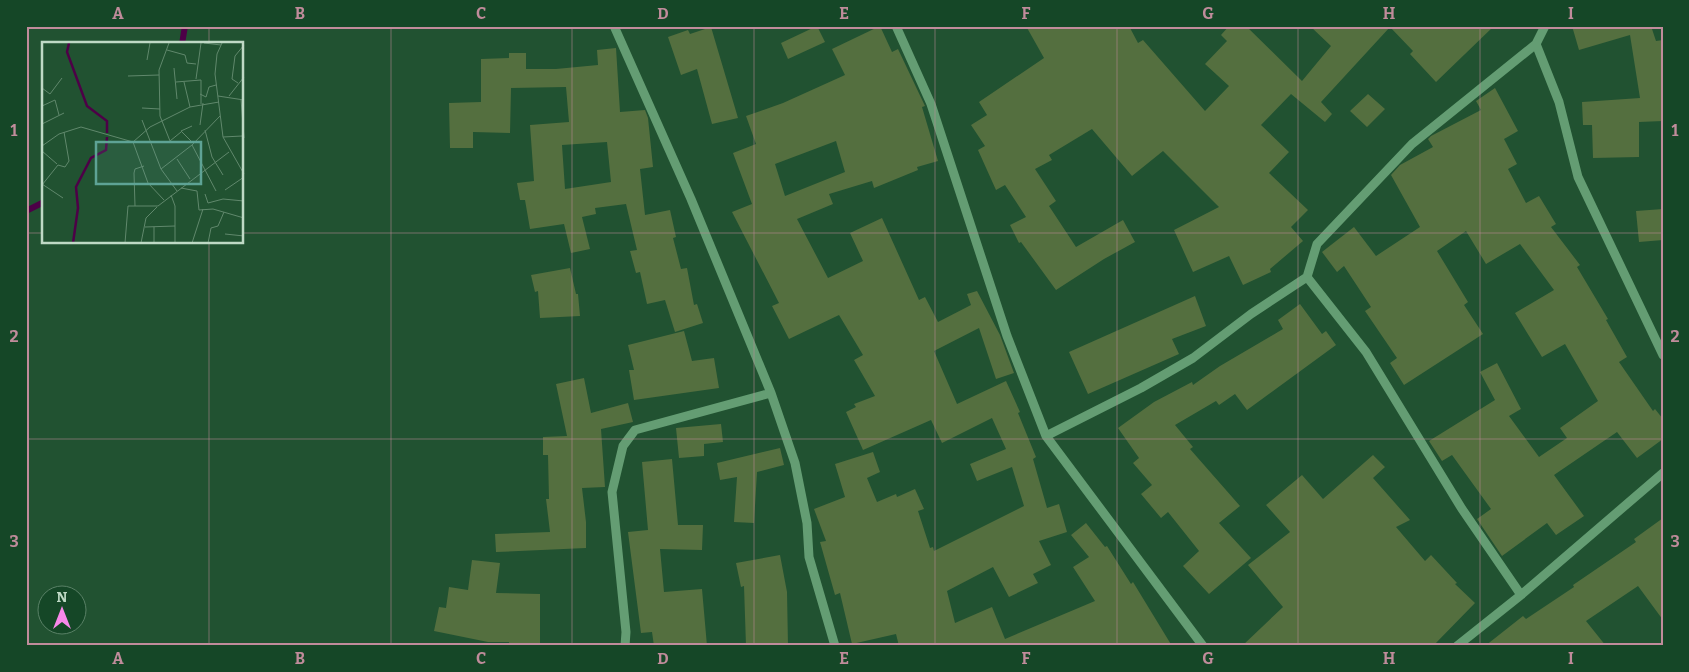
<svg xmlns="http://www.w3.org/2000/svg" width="1689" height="672" viewBox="0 0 1689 672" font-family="Bitter,serif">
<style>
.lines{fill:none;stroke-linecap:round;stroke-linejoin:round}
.stream{stroke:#4d0047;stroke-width:6}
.building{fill:#546f3f;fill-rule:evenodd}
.minor{stroke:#649d73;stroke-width:9}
.grid{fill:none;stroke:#c08c9b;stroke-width:1;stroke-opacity:0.55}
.inset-river{fill:none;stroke:#4d0047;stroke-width:2.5}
.inset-road{fill:none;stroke:#60886c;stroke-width:1}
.view{fill:#5ea395;fill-opacity:0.15;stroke:#5ea395;stroke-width:2.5}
.inset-edge{fill:none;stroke:#bfd9c5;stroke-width:2.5}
.neatline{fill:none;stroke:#c08c9b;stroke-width:2}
.grid-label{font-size:16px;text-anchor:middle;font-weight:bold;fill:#c08c9b}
</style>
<rect width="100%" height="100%" fill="#215231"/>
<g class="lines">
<!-- stream -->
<path class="stream" d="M182,44L185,26
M26,211L44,202"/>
</g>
<!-- building -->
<path class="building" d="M817,26L825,42L788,59L781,43Z
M880,26L892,52L898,49L925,106L922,107L938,161L917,167L918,170L874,188L872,181L829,194L833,204L797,219L828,278L863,261L850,233L882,218L919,300L925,297L938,322L971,305L967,294L977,291L1000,335L1014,373L996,379L979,328L934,351L957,404L1006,381L1020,412L1018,413L1036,457L1033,459L1047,508L1059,504L1067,532L1039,541L1051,565L1033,574L1038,583L1009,597L993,567L947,591L955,623L992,607L1005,639L1095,601L1073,567L1089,557L1071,535L1086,523L1105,547L1107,546L1131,584L1133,582L1172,646H899L896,634L852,644L840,593L835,595L820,542L826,541L814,509L845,497L835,464L873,452L880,472L867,478L877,502L896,494L897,497L915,489L924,509L918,511L930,548L933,547L934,551L1024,506L1012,467L977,481L970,464L1006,449L992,418L942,443L931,420L863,450L846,412L856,407L854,404L875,396L854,360L863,355L839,315L789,339L772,306L779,303L732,212L752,204L733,153L756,144L746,116L783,103L845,75L832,49ZM836,141L845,172L785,196L775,164Z
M1026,26H1129L1138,43L1143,40L1205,111L1229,86L1205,64L1227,41L1221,35L1229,26H1246L1302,81L1331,46L1310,26H1494L1436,82L1410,54L1413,51L1390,27L1321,102L1332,114L1325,122L1291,94L1261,125L1289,152L1269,173L1308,210L1291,227L1303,241L1270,269L1271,272L1243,285L1229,256L1193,272L1174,230L1219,207L1163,151L1132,176L1092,129L1049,155L1052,160L1035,169L1056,201L1049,206L1076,247L1123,220L1135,242L1104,259L1056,290L1021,242L1019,243L1010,225L1026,217L1005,185L996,190L978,150L985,146L971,125L987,115L979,102L1044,58Z
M1572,26H1651L1656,41L1663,40V121L1639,122V157L1593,158L1592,125H1583L1582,102L1640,98L1630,35L1579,50Z
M711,27L738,118L712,124L697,69L681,75L668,37L688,30L690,34Z
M616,48L620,112L645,110L648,118L653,167L640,169L645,215L670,210L676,237L673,238L681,269L687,268L694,305L697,304L703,323L675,332L665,300L647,304L640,272L636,273L630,251L637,250L626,204L595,208L596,214L582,217L590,249L571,253L564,224L530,229L525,200H520L517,183L534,181L530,125L569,122L566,87L511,88L510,133L473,132V148H450L449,103L481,102V59L509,58V53H526V69H556L598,65L597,50ZM607,142L611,182L565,189L562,145Z
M1495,88L1518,131L1504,139L1517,164L1508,169L1526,203L1539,196L1556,224L1551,227L1580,265L1577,267L1608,319L1606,320L1627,357L1619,362L1653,411L1655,409L1663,419V439L1637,458L1617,432L1554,475L1584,516L1556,535L1547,523L1502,556L1477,519L1491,509L1452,455L1442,461L1429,441L1495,400L1480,372L1497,363L1521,409L1509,416L1539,457L1567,438L1560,428L1598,401L1565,344L1542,357L1515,313L1554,290L1520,244L1486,264L1466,231L1437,251L1468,302L1464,305L1483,334L1404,385L1390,363L1397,358L1365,311L1371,307L1344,266L1337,272L1322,252L1354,227L1376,256L1420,227L1391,175L1400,165L1433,147L1428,139L1431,136L1481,110L1476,101Z
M1368,94L1385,109L1367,127L1350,111Z
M1663,209V240L1639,242L1636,211Z
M570,268L576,294H578L580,316L540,318L538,291L535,292L531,275Z
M1195,296L1206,326L1172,339L1179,354L1088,394L1069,352Z
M1300,304L1322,334L1326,331L1336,345L1247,410L1235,394L1219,405L1216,401L1175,425L1193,447L1190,449L1240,506L1219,523L1251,558L1209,594L1183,566L1199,551L1168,512L1161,518L1141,494L1152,485L1133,463L1139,458L1118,428L1154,402L1192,382L1193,385L1220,366L1283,329L1278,320Z
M684,331L692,361L714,358L719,388L634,400L629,370H634L628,345Z
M584,378L591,413L628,403L633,422L601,429L605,487L582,488L586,522V548L496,552L495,534L550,532L546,499H549L548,455H543V437L567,436L556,384Z
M721,424L723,442L704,444V456L679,458L676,428Z
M780,448L784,465L757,472L754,523L734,522L737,477L720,480L717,463Z
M1373,455L1385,467L1373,478L1410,520L1396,527L1425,561L1431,555L1457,583L1455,584L1475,603L1433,646H1242L1283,607L1248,565L1290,532L1266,505L1302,475L1323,499Z
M672,459L678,525H703L702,550L660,549L664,592L702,589L707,646H654L652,632L641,633L628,532L648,530L642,462Z
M1663,518V620L1638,586L1586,621L1606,646H1485L1523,616L1526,619L1574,587L1573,585L1636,542L1634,539Z
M780,555L787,592L788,646H746L744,586L741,587L736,563Z
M472,560L500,563L496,593L540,594V646H509V642H488L434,631L439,607L446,608L449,587L468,590Z"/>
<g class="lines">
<!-- minor -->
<path class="minor" d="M614,26L691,199L771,393L795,463L807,523L809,557L835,646
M896,26L931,104L1007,336L1046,436L1203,646
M1545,26L1536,44L1559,102L1578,177L1663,355
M1307,277L1366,352L1462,509L1521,595
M1046,436L1141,388L1193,358L1251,314L1307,277L1317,244L1412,144L1536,44
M625,646L626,632L612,492L623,446L635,430L771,393
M1457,646L1521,595L1663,473"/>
</g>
<!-- grid -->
<path class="grid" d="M209,26V44M391,26V646M572,26V646M754,26V646M935,26V646M1117,26V646M1298,26V646M1480,26V646M26,233H44M242,233H1663M209,242V646M26,439H1663"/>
<!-- overview -->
<g transform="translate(42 42)">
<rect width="201" height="201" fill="#215231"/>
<path class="inset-river" d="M27,1L25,10L45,64L65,79V91M31,201L36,166L34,145L49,116L64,108L65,95"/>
<path class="inset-road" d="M127,1L117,28L118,74L128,99L139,90M162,1L179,3M180,1L175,12L173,32L181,95L202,132M125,8L143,13L145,21L154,22M105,18L108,1M132,26L135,57M86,34L117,33M154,37L159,1M134,40L159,38V62M142,40L148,65M196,41L190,37L193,14L202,3M0,46L8,52L20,36M158,52L164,55L167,45L174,43M176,54L202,58M187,54L202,35M199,57L202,96M0,64L13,58L17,73M100,66L118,67M100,78L119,127L135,149M0,82L22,71M158,83L161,61M150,84L139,89L150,100M163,88L170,115L181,133M181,95L200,94M91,100L106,141L122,158M0,104L17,92L39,85L91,100L108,85L148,65L177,60M0,109L15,122M135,117L148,137M119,127L150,103M0,142L21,156M0,143L16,123L23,125L27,119L22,90M139,146L155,149L157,168L171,167L202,176M183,148L202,135M174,149L150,103L178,74M163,152L166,161L181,157L202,159M129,153L133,164V201M93,164L92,131L93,127L102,124M103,185L133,184M183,192L202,194M83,201L86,164H116L187,110M99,201L104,176L115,165M112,201V185M150,201L161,167M166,201L169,186L176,184L182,170"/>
<path class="view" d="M54,100H159V142H54Z"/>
<rect width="201" height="201" class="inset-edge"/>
</g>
<!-- border -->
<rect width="1689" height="672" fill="none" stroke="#154727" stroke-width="55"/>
<!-- north arrow -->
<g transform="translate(62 610)"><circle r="24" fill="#154727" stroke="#598166"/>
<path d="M0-4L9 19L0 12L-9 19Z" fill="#f888ea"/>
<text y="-8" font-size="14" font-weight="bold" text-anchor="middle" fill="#bfd9c5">N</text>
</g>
<rect x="28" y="28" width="1634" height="616" class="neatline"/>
<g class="grid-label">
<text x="118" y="19">A</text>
<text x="300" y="19">B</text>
<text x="481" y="19">C</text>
<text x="663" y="19">D</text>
<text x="844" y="19">E</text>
<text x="1026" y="19">F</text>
<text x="1208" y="19">G</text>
<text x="1389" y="19">H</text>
<text x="1571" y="19">I</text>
<text x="14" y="136">1</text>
<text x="1675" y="136">1</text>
<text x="14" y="342">2</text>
<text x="1675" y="342">2</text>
<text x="14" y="547">3</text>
<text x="1675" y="547">3</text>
<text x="118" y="664">A</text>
<text x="300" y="664">B</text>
<text x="481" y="664">C</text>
<text x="663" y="664">D</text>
<text x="844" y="664">E</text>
<text x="1026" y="664">F</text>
<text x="1208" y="664">G</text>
<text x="1389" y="664">H</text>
<text x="1571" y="664">I</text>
</g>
</svg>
